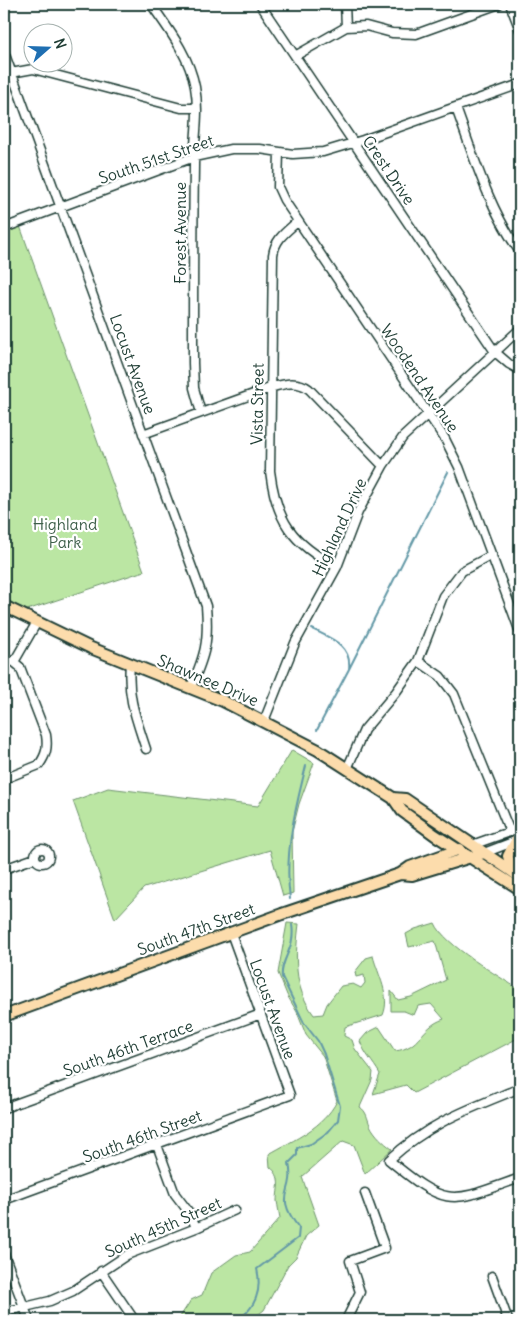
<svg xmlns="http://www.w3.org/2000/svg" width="524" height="1324" viewBox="0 0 524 1324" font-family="Delius,sans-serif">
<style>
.green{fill:#bbe6a3;stroke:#6d926c}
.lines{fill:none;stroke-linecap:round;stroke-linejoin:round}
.stream{stroke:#6499a7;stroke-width:2}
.minor-casing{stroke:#1f3d34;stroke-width:11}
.major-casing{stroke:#1f3d34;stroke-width:14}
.minor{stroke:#fff;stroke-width:8}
.major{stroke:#fcdcac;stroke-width:10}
.labels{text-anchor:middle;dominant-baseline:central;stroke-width:4.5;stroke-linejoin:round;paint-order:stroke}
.street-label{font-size:16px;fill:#1f3d34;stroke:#fff}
.park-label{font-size:16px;fill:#3e5f4a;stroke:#fff}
</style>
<rect width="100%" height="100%" fill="#fff"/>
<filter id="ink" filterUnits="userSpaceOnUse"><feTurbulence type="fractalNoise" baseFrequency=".02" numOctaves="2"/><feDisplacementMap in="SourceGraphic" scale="10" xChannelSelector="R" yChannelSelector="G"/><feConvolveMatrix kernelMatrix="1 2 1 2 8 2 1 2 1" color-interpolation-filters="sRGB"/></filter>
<g filter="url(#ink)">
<!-- green -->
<path class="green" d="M20,226L144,571L27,610L4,599V232Z
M292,750L314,763L299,804L292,832L293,893L283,896L270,850L144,888L115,919L73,801L108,788L258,806Z
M287,923L299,924C295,956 293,987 314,1015L323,1014L327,1004L341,986L353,984L361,988L365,983L364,975L356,977L355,972L366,958L373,956C378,975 391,996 383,1015L345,1027L344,1036L352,1040L355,1049L373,1072L372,1080L360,1107C367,1112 367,1118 370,1125C375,1135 383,1142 392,1149L365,1174L354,1145L343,1141L302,1177L319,1225L306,1236L296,1257L288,1265L264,1310L251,1320H178L191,1300L202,1295L211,1273L236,1255L250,1252L280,1218C279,1213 278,1207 277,1201C277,1188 283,1177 270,1167L269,1154C295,1139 323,1128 337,1101L323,1056L306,1035L297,1012L287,995L278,973Z
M435,923C444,945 499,976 520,990V1037L414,1093L406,1085L373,1094L380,1074C373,1062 364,1053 360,1041L367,1033L379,1027L395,1051C421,1048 420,1027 444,1019L431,1004L418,1006L414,1015L404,1011H391V991L398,1000L411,997L446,980L435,941L409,947L406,934L415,929Z"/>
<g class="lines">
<!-- stream -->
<path class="stream" d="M312,629C330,638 352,645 349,669L317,730
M349,669L448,472
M290,899C284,853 295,810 306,766
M238,1320C256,1307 262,1290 257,1269L298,1238L299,1228C272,1192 296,1196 289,1163L297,1155V1148L311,1144L328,1132L338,1120L340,1106L324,1054L318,1041L304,1023L282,977C280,959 296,949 292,925"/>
<defs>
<path id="minor" d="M151,4C169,30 189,55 195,87C200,113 194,140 194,166C193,232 193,298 193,363L194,388L201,413
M260,4L495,352L509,364L520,370
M345,4L346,27
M510,4L520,30
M4,52L206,606C209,642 205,655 191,687
M295,56L346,27L366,26L392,33L416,34L499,4
M11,73L33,69L181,108H197
M456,108C474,157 489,209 520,252
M279,152L278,187L284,200L445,439L459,467L520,632
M297,222C286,232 275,239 273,255L270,471C276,520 292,544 337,567
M4,228L194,157L231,149H260L293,154L323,152L363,140L520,84
M143,434L270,388C284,384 297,380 309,389L383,466
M4,660L14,662L37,622
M418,661L440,676L454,694L510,832
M130,664C127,697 136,718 146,749
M264,721L295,643L337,567L358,512L383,466L403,437L520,329
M347,769L364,730L396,692L418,661L443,596L462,571L492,555
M4,779L39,765C46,755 48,748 46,735L20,667L14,662
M472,845L520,828
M35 856a7 7 0 1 1 14 0a7 7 0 1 1-14 0Z
M484,853L518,840
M4,869L35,858
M520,1088C469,1109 430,1122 389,1160C449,1209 450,1203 520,1178
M4,1108L261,1014
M157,1145L175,1194L191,1215L196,1228
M4,1200L290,1095L231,933
M4,1254L29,1320
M101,1271L133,1318
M492,1276L508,1320
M4,1312L50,1301L73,1291L127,1255L196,1228L235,1210
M346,1320L360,1292L350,1261L385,1248L365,1193"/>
<path id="major" d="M4,606L91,648L223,701L318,750L393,798L402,811L435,835L520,889
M393,798L405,799L520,877
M513,872L508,856L516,841
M400,874L410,867L460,849
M4,1016L282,914L400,874L412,875L484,853"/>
</defs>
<!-- minor casing -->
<use href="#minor" class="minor-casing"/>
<!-- major casing -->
<use href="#major" class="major-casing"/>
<!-- minor -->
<use href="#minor" class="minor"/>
<!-- major -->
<use href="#major" class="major"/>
</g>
</g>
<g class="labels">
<!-- street labels -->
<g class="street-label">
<text transform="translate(156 159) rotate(-19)">South 51st Street</text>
<text transform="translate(389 170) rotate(56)">Crest Drive</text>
<text transform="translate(180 233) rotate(-90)">Forest Avenue</text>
<text transform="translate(133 364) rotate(70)">Locust Avenue</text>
<text transform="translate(420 378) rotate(56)">Woodend Avenue</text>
<text transform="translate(257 404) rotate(-89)">Vista Street</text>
<text transform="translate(339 527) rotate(-65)">Highland Drive</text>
<text transform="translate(208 680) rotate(23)">Shawnee Drive</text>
<text transform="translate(196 929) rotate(-20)">South 47th Street</text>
<text transform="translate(273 1009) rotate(70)">Locust Avenue</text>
<text transform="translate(128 1048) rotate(-20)">South 46th Terrace</text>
<text transform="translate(142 1136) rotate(-20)">South 46th Street</text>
<text transform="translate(163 1227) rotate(-24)">South 45th Street</text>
</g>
<!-- park labels -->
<g class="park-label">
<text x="65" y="524">Highland<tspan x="65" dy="18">Park</tspan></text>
</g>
</g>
<!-- margin -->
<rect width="524" height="1324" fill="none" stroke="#fff" stroke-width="20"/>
<rect x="10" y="10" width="504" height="1304" fill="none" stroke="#1f3d34" stroke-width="2" filter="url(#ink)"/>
<!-- north arrow -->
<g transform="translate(48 48) rotate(70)"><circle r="24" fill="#ffffff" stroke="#a5b1ae"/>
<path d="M0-4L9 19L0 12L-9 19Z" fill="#1f6fb2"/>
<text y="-8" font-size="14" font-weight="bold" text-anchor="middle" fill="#1f3d34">N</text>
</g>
</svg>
